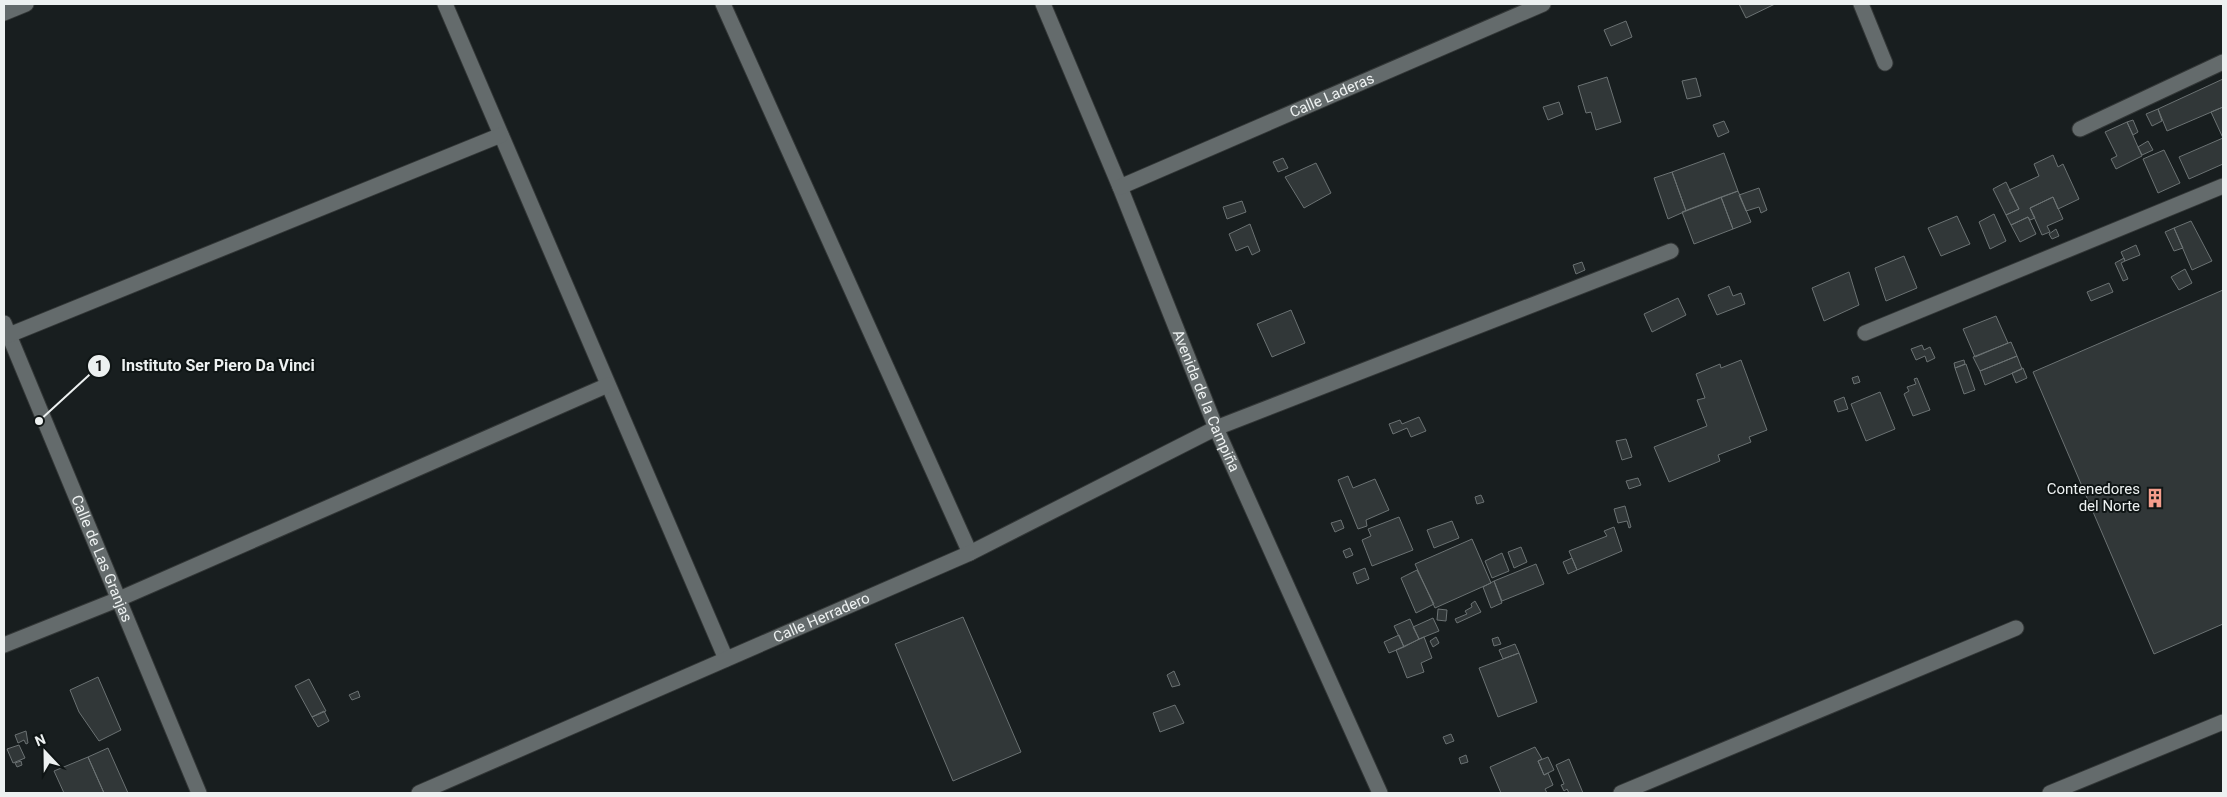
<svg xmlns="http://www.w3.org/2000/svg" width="2227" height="797" viewBox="0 0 2227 797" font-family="Roboto,sans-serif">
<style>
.building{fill:#313738;stroke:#6b7273}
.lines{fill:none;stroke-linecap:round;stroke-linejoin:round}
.minor-casing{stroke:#333737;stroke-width:17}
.minor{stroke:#646b6c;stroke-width:15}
.labels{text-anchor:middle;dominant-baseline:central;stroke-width:4;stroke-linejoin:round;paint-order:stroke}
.street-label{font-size:15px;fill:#edf1f1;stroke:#0f1515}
.poi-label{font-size:15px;fill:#edf1f1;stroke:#0f1515;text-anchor:end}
.leader{fill:none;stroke:#edf1f1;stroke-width:2}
.callout-dot{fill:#edf1f1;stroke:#0f1515;stroke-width:2}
.mark-label{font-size:15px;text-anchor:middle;font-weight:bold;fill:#111}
.callout-label{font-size:16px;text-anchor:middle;font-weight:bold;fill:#edf1f1;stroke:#0f1515;stroke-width:4;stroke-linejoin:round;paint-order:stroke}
</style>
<rect width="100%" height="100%" fill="#181e1f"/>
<!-- building -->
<path class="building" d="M1739,4H1775L1746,18Z
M1626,21L1632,37L1611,46L1604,30Z
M1607,77L1621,122L1596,130L1591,112L1586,113L1578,86Z
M1696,78L1701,96L1687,99L1682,81Z
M2223,79V107L2167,131L2158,109Z
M1559,102L1563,114L1548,120L1543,107Z
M2223,107V138L2211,112Z
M2158,109L2162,121L2152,126L2146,114Z
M2133,120L2138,132L2133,135L2127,122Z
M1724,121L1729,132L1718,137L1713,125Z
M2127,122L2142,156L2116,169L2111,159L2117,156L2105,132Z
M2223,138V164L2189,179L2179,157Z
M2148,141L2153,150L2142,155L2138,147Z
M2164,150L2180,183L2158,193L2143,159Z
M1724,153L1738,191L1686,211L1672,172Z
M2053,155L2058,167L2063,164L2079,199L2058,209L2053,197L2030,208L2035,218L2030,220L2028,217L2011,225L2006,215L2019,209L2009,190L2039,176L2034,164Z
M1283,158L1288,168L1278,172L1273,162Z
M1316,163L1331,193L1304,208L1285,177Z
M1672,172L1686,211L1668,219L1654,178Z
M2006,182L2019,209L2006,215L1993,189Z
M1759,188L1767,210L1761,213L1759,207L1746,211L1739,195Z
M1738,191L1751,222L1733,229L1721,197Z
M1721,197L1733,229L1694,244L1682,212Z
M2053,197L2063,219L2047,226L2050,232L2042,235L2030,208Z
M1242,201L1246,212L1227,219L1223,207Z
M1994,214L2006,241L1990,249L1979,222Z
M1957,216L1970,244L1941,256L1928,228Z
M2028,217L2036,234L2020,242L2011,225Z
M2191,221L2212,261L2192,270L2174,228Z
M1250,224L1260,251L1252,255L1248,246L1236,251L1229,234Z
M2174,228L2183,248L2174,251L2165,232Z
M2056,229L2059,236L2052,239L2049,234Z
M2136,245L2140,255L2125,261L2121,252Z
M1904,256L1917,288L1886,301L1875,268Z
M2124,258L2125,261L2121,263L2128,279L2123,281L2115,263Z
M1582,262L1585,270L1576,274L1573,265Z
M2185,269L2192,283L2179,290L2171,277Z
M1849,272L1859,305L1824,321L1812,288Z
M2109,283L2113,292L2091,301L2087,292Z
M1729,286L1733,296L1741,293L1745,304L1717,315L1708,295Z
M2223,290V624L2154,654L2033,372Z
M1678,298L1686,315L1652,332L1644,314Z
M1291,310L1305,343L1272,357L1257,324Z
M1996,316L2008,343L1975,357L1963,329Z
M2011,342L2017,356L1980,371L1973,357Z
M1922,345L1924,350L1930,347L1935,358L1927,362L1925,356L1916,360L1911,349Z
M2017,356L2022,369L1985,385L1980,371Z
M1741,360L1767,430L1749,437L1751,442L1718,455L1720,461L1669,482L1654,447L1707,426L1697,400L1705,398L1696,374L1720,364L1721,368Z
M1964,360L1965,364L1955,368L1954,363Z
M1966,364L1975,390L1964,394L1955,368Z
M2023,368L2027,378L2016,383L2012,373Z
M1858,376L1860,382L1854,384L1852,378Z
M1917,378L1930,410L1913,416L1904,394L1909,391L1907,387L1916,384L1914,379Z
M1880,392L1895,429L1866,441L1851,404Z
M1844,397L1848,409L1838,412L1834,401Z
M1419,417L1426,431L1411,437L1407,428L1393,434L1389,424L1400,420L1402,424Z
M1626,439L1632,457L1622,460L1616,441Z
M1348,476L1353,488L1375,479L1389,510L1366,520L1367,526L1358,529L1338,480Z
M1638,478L1641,485L1629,489L1626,481Z
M1481,495L1484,502L1477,504L1475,497Z
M1625,506L1631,527L1629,528L1627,521L1618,523L1614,509Z
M1399,517L1413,550L1372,566L1362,540L1371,536L1368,529Z
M1341,520L1344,528L1335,532L1331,523Z
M1452,521L1459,538L1434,548L1427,530Z
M1614,527L1622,551L1577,570L1569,551L1607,536L1604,531Z
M1472,539L1491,583L1435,608L1415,564Z
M1521,547L1527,562L1514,568L1508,552Z
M1350,548L1353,555L1346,558L1343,551Z
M1502,553L1509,571L1492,578L1485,561Z
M1572,558L1577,570L1568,574L1563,562Z
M1536,564L1544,584L1502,601L1494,581Z
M1365,568L1369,579L1357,584L1353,573Z
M1417,570L1434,604L1416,613L1401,578Z
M1494,581L1502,603L1491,608L1483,587Z
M1475,601L1481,612L1457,623L1455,619L1467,614L1465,611L1472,607L1471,604Z
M1438,609L1447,610L1446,621L1437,620Z
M963,617L1021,752L953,781L895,644Z
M1433,618L1439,631L1419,639L1413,627Z
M1410,619L1419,639L1404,647L1394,626Z
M1399,635L1404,647L1389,653L1384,642Z
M1424,637L1432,658L1421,663L1424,672L1407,678L1396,650Z
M1436,637L1439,643L1433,647L1430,641Z
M1498,637L1501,644L1494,646L1492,639Z
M1515,644L1519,653L1503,659L1499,650Z
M1519,653L1537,702L1498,717L1479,668Z
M1174,671L1180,685L1172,687L1167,675Z
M98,677L121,730L99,741L79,712L70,690Z
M309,679L326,711L312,717L295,686Z
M358,691L360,697L352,700L349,695Z
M1175,705L1184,723L1160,732L1153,713Z
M324,711L329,721L318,727L312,717Z
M26,731L28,743L26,744L24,740L18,743L15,735Z
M1451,734L1454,741L1446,744L1443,737Z
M19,745L25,758L13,763L7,749Z
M1535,747L1542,759L1538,761L1544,775L1548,773L1553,785L1545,789L1547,793H1501L1490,767Z
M108,748L128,793H104L88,757Z
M1466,755L1468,762L1461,764L1459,758Z
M88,757L104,793H64L54,771Z
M1548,757L1554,770L1544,775L1538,761Z
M1569,759L1583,793H1569L1567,789L1564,791L1561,785L1564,784L1556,765Z
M21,761L22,765L17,767L15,763Z"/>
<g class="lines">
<defs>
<g id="minor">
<path d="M445,4L726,659"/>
<path d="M723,4L970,553"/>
<path id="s1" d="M1043,4L1120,187L1216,428L1380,793"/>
<path d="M1861,4L1885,63"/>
<path d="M4,13L26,4"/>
<path d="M2080,129L2223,62"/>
<path id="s2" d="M1120,187L1543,4"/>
<path id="s3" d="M4,323L199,793"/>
<path d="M1865,333L2223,186"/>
<path d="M9,335L501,135"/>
<path d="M4,645L119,599L608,385"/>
<path id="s4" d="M419,793L970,553L1216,428L1671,251"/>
<path d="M1621,793L2016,628"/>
<path d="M2050,793L2223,722"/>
</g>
</defs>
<!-- minor casing -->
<use href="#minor" class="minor-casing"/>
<!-- minor -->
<use href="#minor" class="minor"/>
</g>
<!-- icons -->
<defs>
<symbol id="building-bare" viewBox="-9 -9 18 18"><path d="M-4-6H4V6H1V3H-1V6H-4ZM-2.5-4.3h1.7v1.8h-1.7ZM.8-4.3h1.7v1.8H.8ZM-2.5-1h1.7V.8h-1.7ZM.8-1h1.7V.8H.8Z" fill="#f49d8c" stroke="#0f1515" stroke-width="2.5" paint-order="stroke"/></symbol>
</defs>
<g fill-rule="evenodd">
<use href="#building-bare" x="2141" y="484" width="28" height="28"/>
</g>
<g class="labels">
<!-- street labels -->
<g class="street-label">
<text stroke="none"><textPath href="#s2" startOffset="231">Calle Laderas</textPath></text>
<text stroke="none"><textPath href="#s1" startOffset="429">Avenida de la Campiña</textPath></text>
<text stroke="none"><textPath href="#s3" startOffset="255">Calle de Las Granjas</textPath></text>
<text stroke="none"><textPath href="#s4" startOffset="439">Calle Herradero</textPath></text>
</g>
<!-- poi labels -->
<g class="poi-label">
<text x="2140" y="489">Contenedores<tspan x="2140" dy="17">del Norte</tspan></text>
</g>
</g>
<!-- callouts -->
<path class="leader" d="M39 421L99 366"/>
<g class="callout-dot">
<circle cx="39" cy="421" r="5"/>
<circle cx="99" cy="366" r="12"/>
</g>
<g class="mark-label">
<text x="99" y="371">1</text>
</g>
<g class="callout-label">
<text x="218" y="371">Instituto Ser Piero Da Vinci</text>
</g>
<!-- border -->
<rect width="2227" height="797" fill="none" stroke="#edf1f1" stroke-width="10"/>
<!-- north arrow -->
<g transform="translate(45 752) rotate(338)" stroke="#0f1515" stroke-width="4" paint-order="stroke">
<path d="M0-4L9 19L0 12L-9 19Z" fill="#edf1f1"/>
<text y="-8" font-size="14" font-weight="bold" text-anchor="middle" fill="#edf1f1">N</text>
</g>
</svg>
